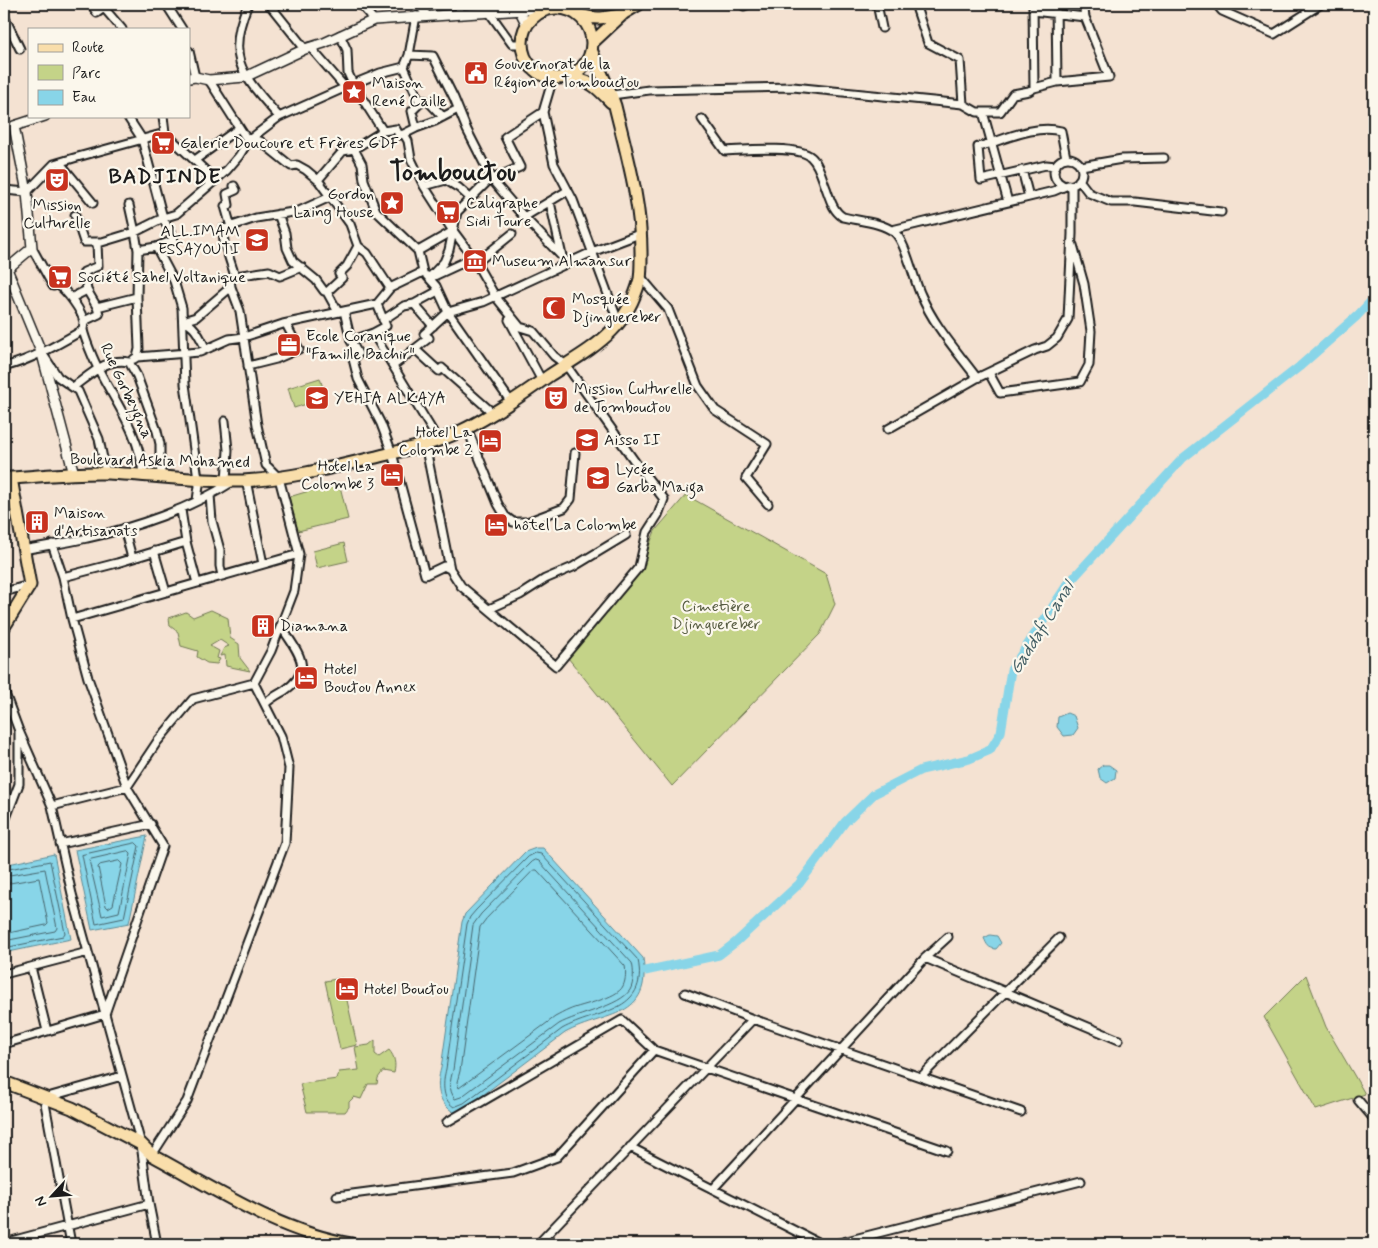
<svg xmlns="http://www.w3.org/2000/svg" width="1378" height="1248" viewBox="0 0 1378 1248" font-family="Mynerve,sans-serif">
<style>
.green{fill:#c4d388;stroke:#707852}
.water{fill:#88d5e8;stroke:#5d8b96}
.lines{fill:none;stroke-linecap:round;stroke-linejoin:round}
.shore{stroke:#47666e;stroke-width:1}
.canal{stroke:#88d5e8;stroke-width:9}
.minor-casing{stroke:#1c1c1c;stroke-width:11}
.tertiary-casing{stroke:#1c1c1c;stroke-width:12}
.primary-casing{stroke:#1c1c1c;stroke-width:15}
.minor{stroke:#fbf7ec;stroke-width:7}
.tertiary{stroke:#fbf7ec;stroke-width:9}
.primary{stroke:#f9deab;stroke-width:11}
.labels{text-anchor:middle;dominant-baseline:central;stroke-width:4.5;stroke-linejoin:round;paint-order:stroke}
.poi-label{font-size:16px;fill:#1c1c1c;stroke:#fbf7ec;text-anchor:start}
.street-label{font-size:16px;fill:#1c1c1c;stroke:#fbf7ec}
.park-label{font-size:16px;fill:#575c42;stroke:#fbf7ec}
.water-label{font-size:18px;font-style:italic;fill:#425d63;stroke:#fbf7ec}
.district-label{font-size:21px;font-weight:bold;letter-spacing:1px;fill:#1c1c1c;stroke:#fbf7ec}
.town-label{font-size:26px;font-weight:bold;fill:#1c1c1c;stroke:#fbf7ec}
</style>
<rect width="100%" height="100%" fill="#f4e2d2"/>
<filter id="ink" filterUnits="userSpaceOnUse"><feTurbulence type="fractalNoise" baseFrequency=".02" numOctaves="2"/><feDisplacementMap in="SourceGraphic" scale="10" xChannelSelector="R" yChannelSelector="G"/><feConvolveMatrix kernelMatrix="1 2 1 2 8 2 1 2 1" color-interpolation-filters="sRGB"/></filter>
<g filter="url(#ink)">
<!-- green -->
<path class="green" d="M320,378L326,398L294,408L288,388Z
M339,482L348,519L298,531L289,497Z
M686,495L826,574L835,604L820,634L672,786L568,658L639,571L655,531Z
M344,543L348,561L317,568L313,551Z
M211,610L228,618L230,638L239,644L240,658L250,671L226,666L225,655L220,656L224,648L229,646L220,640L210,646L219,651L217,658L220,659L217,664L207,663L197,657L198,651L181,646L178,632L170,626L169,618L186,612L193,617Z
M1306,975L1326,1027L1365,1094L1316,1110L1264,1017Z
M342,978L357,1045L340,1049L325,981Z
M375,1040V1054L379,1057L389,1050C395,1057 396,1064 394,1073L383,1071L378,1078L377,1084H368L361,1099L354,1097L349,1102V1107L345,1112H307L300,1084L337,1079L339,1072L359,1070L355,1047L369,1045Z"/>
<!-- water -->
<path class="water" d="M1067,713L1074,716L1078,728L1073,735L1064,736L1057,727L1058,717Z
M1103,765H1109L1116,770L1115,778L1107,783L1100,778L1098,769Z
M147,836L129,923L92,930L75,850Z
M536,848H543L643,958C652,1020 606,1011 565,1033L467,1107L455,1113C437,1103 436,1086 441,1068L462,922L465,914L525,852Z
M54,854L71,939L4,953V865Z
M990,935L997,936L1001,943L996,949C988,948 987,945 984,938Z"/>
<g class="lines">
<!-- shore -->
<path class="shore" d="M136,843L139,846L124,918L96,924L82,855Z
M128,851L131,854L119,912L102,916L89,860Z
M536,853L541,854L638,960C649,1013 596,1010 562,1029L464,1103L454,1107C441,1099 443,1081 446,1069L467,924L470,917L476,910L528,857Z
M536,860L539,861L632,963C634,970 634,983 630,990C620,1006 577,1014 559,1024L461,1097L455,1099C448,1089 450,1081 453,1070L473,925L481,914L532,862Z
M119,861L122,864L113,905L108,908L106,906L98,867L100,865Z
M4,870L50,861L65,933L63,936L4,948
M534,870H537L625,966C626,971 626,980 623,986C617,999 582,1004 569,1010C564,1012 559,1015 555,1017L459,1088L457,1082L460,1071L480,927L486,919Z
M4,876L45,869L57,928L55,931L4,941
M4,884L39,878L48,923L46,925L4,934"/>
<!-- canal -->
<path class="canal" d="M645,971L719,955L736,942L799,884L845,822L874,794L921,770L969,759L990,750L1001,732L1011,670L1067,585L1183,458L1299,367L1357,316L1374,298"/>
<defs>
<path id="minor" d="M91,4L97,13L104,8L122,29
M166,4L182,29
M248,4C224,60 244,76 279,117
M269,4L305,49
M360,4L374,20
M418,4L427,15
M458,4L461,14
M877,4L882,28
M915,4L928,43L960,60L963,104
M1056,4L1057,82
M1216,4L1222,11L1274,34L1321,4
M744,6L749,4
M566,9L567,4
M1033,11L1085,17
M489,12L512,44H522
M4,16L20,49
M416,16L409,55L404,67L420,103L412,111L416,128L404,134L408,141L411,159L424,186L451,228L472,256L495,296L520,327L533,331L554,356L566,365L638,466L664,499L658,515L647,532L639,567L556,666L461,586L450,569L425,444
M340,35L347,50L348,73L353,84L380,73L404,67
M310,47L343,85L348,87
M189,51L195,77
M409,55L433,56L454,98L467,130L493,181L524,217L568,263
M553,78L543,112L554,164L573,200L619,324
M209,80L246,138L260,141L291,166L297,165L306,170L318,180L350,224L358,246L367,253L390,288L377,304L386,326L373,333L438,440
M1034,88L1057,82L1109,77L1085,17L1083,4
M612,95L649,90L793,87L963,104L977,112H1000L1013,94L1029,91L1034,88L1033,4
M420,103L423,100L429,102L443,117
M983,112L1008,202
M127,116L142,139L163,218L174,240L156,247L138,250
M163,116L165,133L206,171L209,185
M702,119L725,151C744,150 798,145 811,157C819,164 822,178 826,188C830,199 833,211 843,217C859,221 881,222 894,232C905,239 914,281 921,295C934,326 957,351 977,378L1035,350L1047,346L1057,338L1068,319L1072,234V185
M416,128L435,121L458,109
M354,149L383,131
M1054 172a14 14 0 1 1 28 0a14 14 0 1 1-28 0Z
M195,160L239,128
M60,163L93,203
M1056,166L1046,165L981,180L978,147C1004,140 1034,124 1061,131L1066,158
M1081,166L1122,159L1164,158
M1022,170L1029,197
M318,180L343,151L354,149L362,164L364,180L376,211L418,251L423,272L390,288
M1079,180L1089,193L1111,202H1135L1221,212
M424,186L446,180L459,188L470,198
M4,190L27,192L54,164L74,158L165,133
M550,202L562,256
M129,205L135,232L138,250L137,297L139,349L137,357L134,359
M278,214L285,233L287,248L293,261L316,280L324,291L327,292L338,312
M75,215L84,242H102L135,232L163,218L176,214L227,170L239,156L249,140L279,117L353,84L383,131L396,129L399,135L404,134
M524,217L567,191
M231,227L225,206L229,205L227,194L236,190L234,186
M892,230L1054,191L1068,185
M97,243L98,266L84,272L87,290L97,307
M156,247L174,281L182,308L185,384L199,486L197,500
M32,248L53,286L58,285C67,291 82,311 84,322C84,324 83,329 83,330C85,339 94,361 99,370C117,405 141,436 143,476
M418,251L453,231
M476,263L512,234
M235,276L269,271L280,276L302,267
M427,276L436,286L448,312L511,402
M434,276L473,258
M640,276L668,309L698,386L715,410L767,444L746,478L768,504
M429,278L444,262L449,250L457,212L488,181L520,167L505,137L543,112
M327,292L342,278L339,274L347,266L358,246
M71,298L87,290
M414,304L433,326
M344,311L351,341L358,354L353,359L358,379L381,424L392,453L425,575L444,566L450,569
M383,320L404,306L414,304L438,291
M509,320L542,381
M84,321L99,314L97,307L137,297
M183,321L196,317L231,287
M184,322C195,324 201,340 206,349
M351,341L373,333
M415,349L439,371L442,368L493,413
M44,356L58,377L78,391L99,439L106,473
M137,357L200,352L229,339L244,337L283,324L377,304
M394,365L429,338L424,334L448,312L483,302L592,252L642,233
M248,366L276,359L299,349L286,324
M4,367C33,359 57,345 83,330
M989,373L1000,393L1080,382L1089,365L1091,331L1084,284L1073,245
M73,387C90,375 107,357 129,362L137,376L157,431L160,444V466L162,477
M225,421L228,450L226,481
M467,428L498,504L505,516L513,522H527L564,508L571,499L575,453
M888,429L977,378
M246,480L263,564
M210,495L212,521L220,550V566L222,576
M181,510L186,542L197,583
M124,528L132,558
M23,550C44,546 66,543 87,538C134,528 192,508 232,482
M154,551L166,592
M63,577L117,563L186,542
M4,592L29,585
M489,609L520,595L545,579L573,567L626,535
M72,619L299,554
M4,691L19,731V784L6,818L4,821
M265,704C271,698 277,695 284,691C317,669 296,651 281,626
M19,731L52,806L72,894L141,1144L149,1204L157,1244
M52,806L127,787L157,742L193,699L254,683L271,651L294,591L299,554L279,478L266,465L257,425L240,311L231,287L230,279L235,276L224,242L223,229L256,218L299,211L330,197
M60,844L151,824
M925,958L1119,1040
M31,967L47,1031
M4,974L88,952
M685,993L753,1019L1021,1112
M4,1044L105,1014L163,846L127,787L88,678L72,619L63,577L52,544
M921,1077L1059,938
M1358,1100L1374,1119
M447,1122L622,1020L654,1050L947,1151
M630,1147L821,1244
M152,1155L187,1101L285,843L289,768L281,736L254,683
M713,1189L925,958L948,937
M337,1196L513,1173L557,1157L654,1050
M4,1243L149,1204
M71,1244L44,1098L122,1076
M538,1244L753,1019
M835,1244L1081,1181"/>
<path id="tertiary" d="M519,9L527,25
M189,78L195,77L209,80L245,77L305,49L324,43L374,20L553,8
M45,116L14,126L27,192L32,248L7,269L42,354L74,474"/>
<path id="primary" d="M522 43a35 35 0 1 1 70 0a35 35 0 1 1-70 0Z
M580,15C596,20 606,18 623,14
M593,42L624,13L639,4
M566,78C590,80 595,85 611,102
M4,627L30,585L11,478C43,476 75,472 107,473C153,475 198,482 243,481C286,479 327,469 368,459C399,451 432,445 461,431C492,416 522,395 550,375C593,347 626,332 640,279C641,272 641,264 641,257C642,206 627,155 615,106C609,87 599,70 592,52
M4,1082L72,1108L141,1144L152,1155C215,1189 279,1232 351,1244"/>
</defs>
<!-- minor casing -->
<use href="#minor" class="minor-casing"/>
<!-- tertiary casing -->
<use href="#tertiary" class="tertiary-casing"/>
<!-- primary casing -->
<use href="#primary" class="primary-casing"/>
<!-- minor -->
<use href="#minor" class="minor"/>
<!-- tertiary -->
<use href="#tertiary" class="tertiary"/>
<!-- primary -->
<use href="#primary" class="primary"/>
</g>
</g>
<!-- icons -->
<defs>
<symbol id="civic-square" viewBox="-11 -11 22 22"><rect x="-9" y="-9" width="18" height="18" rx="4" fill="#c8321e" stroke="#fbf7ec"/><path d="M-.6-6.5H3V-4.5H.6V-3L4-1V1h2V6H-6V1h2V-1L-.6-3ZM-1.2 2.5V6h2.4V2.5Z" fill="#fff"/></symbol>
<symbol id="sight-square" viewBox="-11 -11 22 22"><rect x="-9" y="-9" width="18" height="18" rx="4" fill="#c8321e" stroke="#fbf7ec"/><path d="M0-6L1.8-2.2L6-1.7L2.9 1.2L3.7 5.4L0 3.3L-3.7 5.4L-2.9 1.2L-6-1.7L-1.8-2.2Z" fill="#fff"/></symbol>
<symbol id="supermarket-square" viewBox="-11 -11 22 22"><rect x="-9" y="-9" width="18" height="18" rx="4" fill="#c8321e" stroke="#fbf7ec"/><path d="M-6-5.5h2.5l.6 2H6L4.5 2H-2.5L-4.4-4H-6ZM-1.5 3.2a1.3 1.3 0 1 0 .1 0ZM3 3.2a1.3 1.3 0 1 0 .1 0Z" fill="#fff"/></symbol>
<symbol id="theatre-square" viewBox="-11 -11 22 22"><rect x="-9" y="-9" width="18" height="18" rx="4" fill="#c8321e" stroke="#fbf7ec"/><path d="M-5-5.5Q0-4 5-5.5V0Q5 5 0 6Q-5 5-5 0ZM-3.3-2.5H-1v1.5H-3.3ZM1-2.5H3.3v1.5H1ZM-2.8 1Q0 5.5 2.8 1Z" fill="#fff"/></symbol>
<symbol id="school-square" viewBox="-11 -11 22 22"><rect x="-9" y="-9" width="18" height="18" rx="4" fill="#c8321e" stroke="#fbf7ec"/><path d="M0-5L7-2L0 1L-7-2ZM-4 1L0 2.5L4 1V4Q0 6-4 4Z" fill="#fff"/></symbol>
<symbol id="museum-square" viewBox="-11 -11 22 22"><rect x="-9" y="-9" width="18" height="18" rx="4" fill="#c8321e" stroke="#fbf7ec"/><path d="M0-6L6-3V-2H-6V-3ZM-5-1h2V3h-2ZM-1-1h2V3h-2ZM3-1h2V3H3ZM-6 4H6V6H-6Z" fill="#fff"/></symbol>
<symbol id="mosque-square" viewBox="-11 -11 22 22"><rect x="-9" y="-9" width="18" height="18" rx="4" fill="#c8321e" stroke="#fbf7ec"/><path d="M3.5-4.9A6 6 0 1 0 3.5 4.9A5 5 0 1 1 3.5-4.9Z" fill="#fff"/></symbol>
<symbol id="office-square" viewBox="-11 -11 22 22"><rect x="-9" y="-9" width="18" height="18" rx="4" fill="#c8321e" stroke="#fbf7ec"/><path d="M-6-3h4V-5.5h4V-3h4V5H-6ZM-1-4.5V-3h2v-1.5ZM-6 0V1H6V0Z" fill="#fff"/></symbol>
<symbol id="hotel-square" viewBox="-11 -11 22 22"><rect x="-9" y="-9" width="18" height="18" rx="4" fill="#c8321e" stroke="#fbf7ec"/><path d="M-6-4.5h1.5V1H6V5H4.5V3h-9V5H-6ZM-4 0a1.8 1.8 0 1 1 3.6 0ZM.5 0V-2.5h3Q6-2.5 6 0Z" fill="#fff"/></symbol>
<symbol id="building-square" viewBox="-11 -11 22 22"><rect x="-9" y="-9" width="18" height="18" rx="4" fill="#c8321e" stroke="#fbf7ec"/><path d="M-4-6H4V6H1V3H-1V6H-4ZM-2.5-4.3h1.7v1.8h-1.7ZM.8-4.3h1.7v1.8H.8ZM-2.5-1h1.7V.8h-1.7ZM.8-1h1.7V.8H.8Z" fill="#fff"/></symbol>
</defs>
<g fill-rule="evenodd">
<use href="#civic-square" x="462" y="59" width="28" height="28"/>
<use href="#sight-square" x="340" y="78" width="28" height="28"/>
<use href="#supermarket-square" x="149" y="129" width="28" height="28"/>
<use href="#theatre-square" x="43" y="166" width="28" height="28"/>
<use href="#sight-square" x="378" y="189" width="28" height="28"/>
<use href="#supermarket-square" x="434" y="198" width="28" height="28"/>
<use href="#school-square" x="243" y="226" width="28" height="28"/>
<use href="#museum-square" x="461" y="247" width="28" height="28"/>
<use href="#supermarket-square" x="46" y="263" width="28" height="28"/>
<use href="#mosque-square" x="540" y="294" width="28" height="28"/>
<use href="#office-square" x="275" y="331" width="28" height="28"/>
<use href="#school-square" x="303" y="384" width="28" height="28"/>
<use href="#theatre-square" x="542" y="384" width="28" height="28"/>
<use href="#school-square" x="573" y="426" width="28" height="28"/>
<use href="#hotel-square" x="476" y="427" width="28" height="28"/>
<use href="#hotel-square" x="378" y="461" width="28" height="28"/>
<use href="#school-square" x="584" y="464" width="28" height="28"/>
<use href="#building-square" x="23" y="508" width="28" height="28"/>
<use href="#hotel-square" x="482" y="511" width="28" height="28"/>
<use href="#building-square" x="249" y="612" width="28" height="28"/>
<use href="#hotel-square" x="292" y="664" width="28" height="28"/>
<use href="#hotel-square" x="333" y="975" width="28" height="28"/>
</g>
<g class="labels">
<!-- poi labels -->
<g class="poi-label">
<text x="494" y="64">Gouvernorat de la<tspan x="494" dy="18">Région de Tombouctou</tspan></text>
<text x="372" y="83">Maison<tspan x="372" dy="18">René Caille</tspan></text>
<text x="180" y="143">Galerie Doucoure et Frères GDF</text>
<text x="374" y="194" text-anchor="end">Gordon<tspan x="374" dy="18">Laing House</tspan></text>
<text x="466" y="203">Caligraphe<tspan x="466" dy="18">Sidi Toure</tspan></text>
<text x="57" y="205" text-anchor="middle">Mission<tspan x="57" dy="18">Culturelle</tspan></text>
<text x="240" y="231" text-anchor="end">ALL.IMAM<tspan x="240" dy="18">ESSAYOUTI</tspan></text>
<text x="492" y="261">Museum Almansur</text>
<text x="78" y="277">Société Sahel Voltanique</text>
<text x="572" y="299">Mosquée<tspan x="572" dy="18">Djinguereber</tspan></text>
<text x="306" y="336">Ecole Coranique<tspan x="306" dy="18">"Famille Bachir"</tspan></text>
<text x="574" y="389">Mission Culturelle<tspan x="574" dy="18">de Tombouctou</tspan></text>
<text x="334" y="398">YEHIA ALKAYA</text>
<text x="472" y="432" text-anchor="end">Hotel La<tspan x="472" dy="18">Colombe 2</tspan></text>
<text x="604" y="440">Aisso II</text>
<text x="374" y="466" text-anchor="end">Hotel La<tspan x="374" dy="18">Colombe 3</tspan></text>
<text x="616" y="469">Lycée<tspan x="616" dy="18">Garba Maiga</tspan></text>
<text x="54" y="513">Maison<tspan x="54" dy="18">d'Artisanats</tspan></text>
<text x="514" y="525">hôtel La Colombe</text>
<text x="280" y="626">Diamana</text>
<text x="324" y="669">Hotel<tspan x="324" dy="18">Bouctou Annex</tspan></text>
<text x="364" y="989">Hotel Bouctou</text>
</g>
<!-- street labels -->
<g class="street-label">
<text transform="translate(126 391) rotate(65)">Rue Gorbeygna</text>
<text transform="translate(160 461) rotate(1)">Boulevard Askia Mohamed</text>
</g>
<!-- park labels -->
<g class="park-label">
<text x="716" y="606">Cimetière<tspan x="716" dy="18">Djinguereber</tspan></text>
</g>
<!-- water labels -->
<g class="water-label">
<text transform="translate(1042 628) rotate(-58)">Gaddafi Canal</text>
</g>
<!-- district labels -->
<g class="district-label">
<text x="165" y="177">BADJINDE</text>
</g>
<!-- town labels -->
<g class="town-label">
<text x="453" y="173">Tombouctou</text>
</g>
</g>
<!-- margin -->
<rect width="1378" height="1248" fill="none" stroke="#fbf7ec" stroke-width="20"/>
<rect x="10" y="10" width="1358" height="1228" fill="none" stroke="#1c1c1c" stroke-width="2" filter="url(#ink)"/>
<!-- legend -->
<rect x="28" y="28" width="162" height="90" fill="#fbf7ec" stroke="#a29f99"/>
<rect x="38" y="44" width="25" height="8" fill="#f9deab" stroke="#a29f99"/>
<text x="72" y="52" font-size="15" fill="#1c1c1c">Route</text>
<rect x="38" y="65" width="25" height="15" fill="#c4d388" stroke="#a29f99"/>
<text x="72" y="78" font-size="15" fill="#1c1c1c">Parc</text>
<rect x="38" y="90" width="25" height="15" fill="#88d5e8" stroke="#a29f99"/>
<text x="72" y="102" font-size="15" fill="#1c1c1c">Eau</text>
<!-- north arrow -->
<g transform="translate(52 1196) rotate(244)" stroke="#fbf7ec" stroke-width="4" paint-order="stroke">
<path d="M0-4L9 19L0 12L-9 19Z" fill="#1c1c1c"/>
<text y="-8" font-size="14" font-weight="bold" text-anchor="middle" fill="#1c1c1c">N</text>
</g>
</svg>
